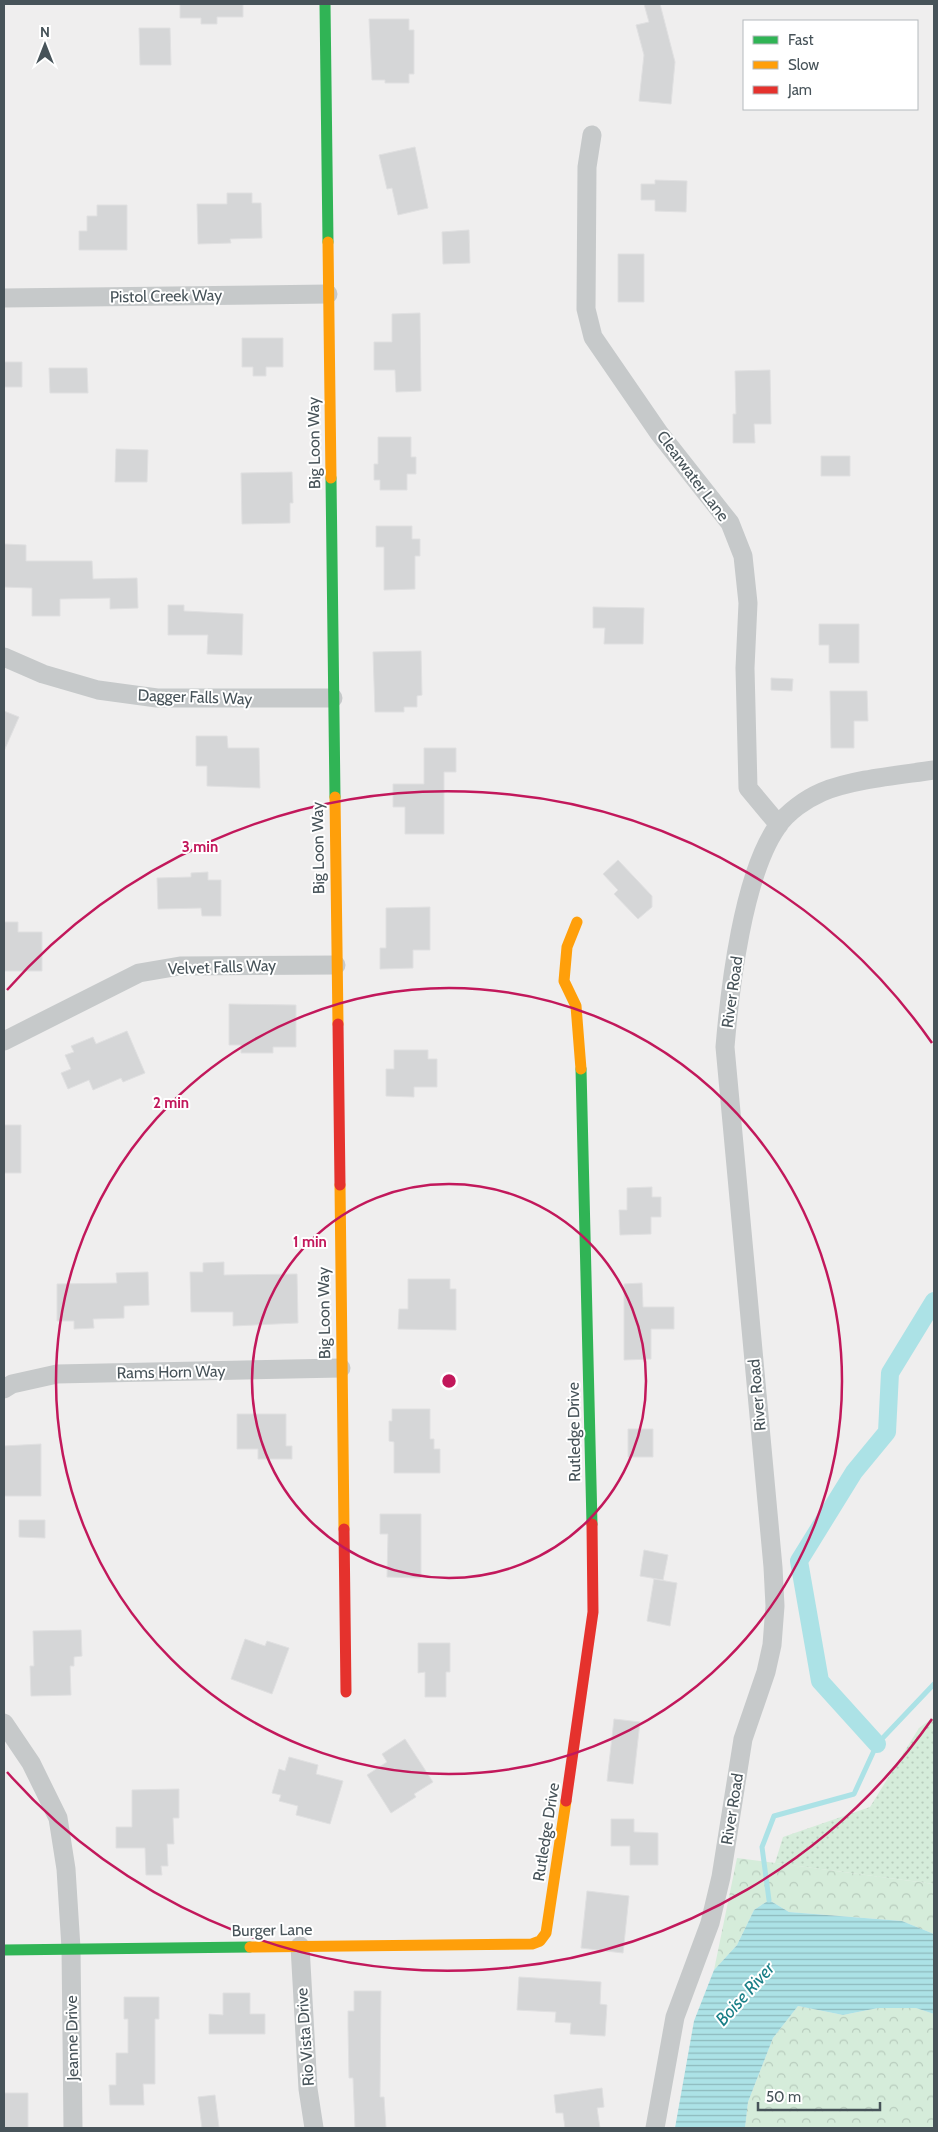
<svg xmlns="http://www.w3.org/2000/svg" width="938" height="2132" viewBox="0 0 938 2132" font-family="Cabin,sans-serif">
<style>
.grass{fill:url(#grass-dots)}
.forest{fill:url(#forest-crowns)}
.water{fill:url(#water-rules)}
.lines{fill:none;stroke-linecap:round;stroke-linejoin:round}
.stream{stroke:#ace2e6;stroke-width:5}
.canal{stroke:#ace2e6;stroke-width:18}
.building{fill:#d5d6d7;stroke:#e0e0e1}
.street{stroke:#c6c9ca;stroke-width:19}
.fast{stroke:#30b455;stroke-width:11}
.slow{stroke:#ff9f0a;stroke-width:11}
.jam{stroke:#e5322d;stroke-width:11}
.ring{fill:none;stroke:#c2185b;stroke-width:2.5}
.labels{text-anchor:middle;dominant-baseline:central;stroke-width:4;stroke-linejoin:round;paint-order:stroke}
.street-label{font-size:16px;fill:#475359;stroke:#fff}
.water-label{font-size:18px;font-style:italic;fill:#187e86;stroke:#fff}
.centre{fill:#c2185b;stroke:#fff;stroke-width:2.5}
.ring-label{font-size:15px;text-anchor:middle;font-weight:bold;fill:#c2185b;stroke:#fff;stroke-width:4;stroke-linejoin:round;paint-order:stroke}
</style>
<defs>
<pattern id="grass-dots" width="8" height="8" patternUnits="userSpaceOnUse" patternTransform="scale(1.25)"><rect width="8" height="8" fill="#d5ecda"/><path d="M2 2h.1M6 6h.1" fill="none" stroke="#b8ccbd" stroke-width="1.8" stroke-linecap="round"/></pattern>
<pattern id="forest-crowns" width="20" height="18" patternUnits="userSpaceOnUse" patternTransform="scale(1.25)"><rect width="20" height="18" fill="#d5ecda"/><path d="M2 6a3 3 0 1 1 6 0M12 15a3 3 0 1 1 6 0" fill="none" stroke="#b8ccbd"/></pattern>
<pattern id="water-rules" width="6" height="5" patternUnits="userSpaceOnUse" patternTransform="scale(1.25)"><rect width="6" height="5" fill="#ace2e6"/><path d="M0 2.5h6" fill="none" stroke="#8ebabd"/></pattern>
</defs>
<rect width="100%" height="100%" fill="#efeeee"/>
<!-- grass -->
<path class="grass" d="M934,1717V1884L775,1863L783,1837L870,1807L919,1728Z"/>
<!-- forest -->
<path class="forest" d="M737,1858L934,1884V1934L902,1921L789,1912L769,1900L754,1910L737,1945L714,1970Z
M798,2006L843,2015L878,2008H916L934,2014V2128H745L748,2102L773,2038Z"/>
<!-- water -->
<path class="water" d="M769,1900L789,1912L902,1921L934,1934V2014L916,2008H878L843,2015L798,2006L773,2038L748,2102L745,2128H675L694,2021L714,1970L737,1945L754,1910Z"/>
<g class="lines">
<!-- stream -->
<path class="stream" d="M769,1900L762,1847L774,1816L854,1794L877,1744L934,1684"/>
<!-- canal -->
<path class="canal" d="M877,1744L820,1681L799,1561L854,1472L887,1432L890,1373L934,1301"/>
</g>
<!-- building -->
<path class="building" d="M180,4H243V17H217V24H201V18H180Z
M644,4H660L675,62L671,104L639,101L644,55L636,25L649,22Z
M369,19H409V30H414V74H409V83H385V80H372Z
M139,28H170L171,65H140Z
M415,147L428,208L398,215L392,188L387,189L379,155Z
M655,180L687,181L686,212L655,211V200H641V184H655Z
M227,193H252V203H261L262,238L230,239L231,243L198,244L197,204H227Z
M97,205H127V250H79V231H87V216H97Z
M469,230L470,263L443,264L442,232Z
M618,254H644V302H618Z
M420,313L421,391L396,392L395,370H374V342H392V314Z
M242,338H283V367H266V376H253V367H242Z
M4,362H22V387H4Z
M49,368H87L88,393H50Z
M770,370L771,424H754L755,443H733V414H736L735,371Z
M378,437H411V457H416V474H407V490H380V480H374V464H378Z
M116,449L148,450L147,482H115Z
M821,456H850V476H821Z
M292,472L293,503H290V523L242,524L241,473Z
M376,526H412V539H420V556H415V589L384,590V547H376Z
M4,544L26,545V561H92L93,579L137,578L138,608L110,609V598L60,599V616H32V588L4,587Z
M168,605H184V611L243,614L242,655L207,654L208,635H168Z
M593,607L644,608L643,644H604L605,628H593Z
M819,624H859V663H829V645H819Z
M421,651L422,695L417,696V707H404V712H375L373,652Z
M771,678L793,679L792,691L771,690Z
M830,691H867L868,721H854V748H831Z
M4,711L19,717L4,751Z
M196,736H227L228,748H259L260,788L207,786V766H196Z
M424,748H456V772H444V834H405V807H393V784H424Z
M618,860L652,896V907L638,919L614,894L618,890L603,874Z
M208,872V880H221V916H202L201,908L158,909L157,878L191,877V873Z
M430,907V950H413V968L380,969V948H386V908Z
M4,922H18V932H42V971H4Z
M229,1004L296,1005V1047H273V1053H241V1045H229Z
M127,1031L145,1073L123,1082L121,1078L93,1090L89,1080L68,1089L61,1073L71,1069L65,1055L74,1052L71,1046L93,1037L96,1044Z
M394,1050H428V1059H437V1087H414V1097L386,1096V1069H394Z
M4,1125H21V1173H4Z
M652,1187V1197H661V1217H651V1234L620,1235L619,1210H627V1188Z
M224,1262V1275L297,1274L298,1323L233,1326V1312H191L190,1272H203V1263Z
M148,1272L149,1305L124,1306V1318L93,1319L94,1328L74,1329V1321H57V1284L117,1283L116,1273Z
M408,1279H450V1289H456V1330L398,1329L399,1309H408Z
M642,1283L643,1307H674V1329H651V1359L624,1360V1284Z
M392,1409H430V1439H434V1449H440V1473H394V1442L389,1441V1421H392Z
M237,1414H286V1446H292V1459H258V1449H237Z
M628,1429H653V1457H628Z
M41,1444V1496H4V1446Z
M380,1514H421V1578L387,1577L388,1534H380Z
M19,1520H45V1538L19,1537Z
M644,1550L668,1555L663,1580L640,1576Z
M654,1579L677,1583L670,1626L647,1621Z
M81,1630L82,1656L74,1657V1666H70L71,1695L31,1696L30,1666H34L33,1631Z
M245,1639L265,1646L267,1641L289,1648L272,1694L231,1679Z
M418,1643H450V1672H446V1697H425V1672L418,1673Z
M614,1719L640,1722L633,1784L607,1781Z
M405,1739L433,1782L414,1794L416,1797L391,1813L367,1775L387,1762L382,1754Z
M289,1757L318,1765L316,1774L343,1781L330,1824L296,1815L298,1806L279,1801L281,1795L272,1793L279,1769L285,1771Z
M179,1789V1818H173L174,1844H167L168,1866H161L162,1875H146L145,1848H116V1827H132V1790Z
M611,1819H634V1832L658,1833V1865H630V1846H611Z
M587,1891L629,1896L623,1953L581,1948Z
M519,1977L601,1982L600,2004L607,2005L605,2036L570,2034L571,2023L555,2022L556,2012L517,2010Z
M354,1991H381L380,2097H384L386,2128H355L353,2078H349L348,2027V2011H354Z
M223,1993H250V2014H265V2034H209V2014L223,2015Z
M124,1997H159V2019H155V2084H143L144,2105H110L109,2085H116V2053H128V2019H124Z
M602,2088L604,2107L597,2108L600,2128H565L563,2113H556L554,2095Z
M4,2093H28V2128H4Z
M215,2095L219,2127L202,2128L198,2097Z"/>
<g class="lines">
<!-- street -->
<path class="street" d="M592,135L587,167L586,309L593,337L659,433L730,523L743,556L748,603L745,668L748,788L779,825
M4,298L328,294
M4,657L43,674L98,690L157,698H333
M4,1041L139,973L180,966L336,965
M4,1389L12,1384L57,1374L341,1368
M4,1723L31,1763L58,1818L66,1869L71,1948L73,2128
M300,1946L308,2089L314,2128
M655,2128L675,2017L710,1923L721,1877L743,1739L766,1672L772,1645L775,1606L773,1567L725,1047C730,987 743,876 777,827C787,812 806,799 822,792C853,779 901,775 934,770"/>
<!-- fast -->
<path class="fast" d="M325,4L328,242
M331,478L335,797
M581,1069L592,1524
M4,1950L250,1947"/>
<!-- slow -->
<path class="slow" d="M328,242L331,478
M335,797L338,1024
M577,922L567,947L564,981L576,1006L581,1069
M340,1185L344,1529
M250,1947L532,1944L540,1941L546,1933L566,1801"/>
<!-- jam -->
<path class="jam" d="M338,1024L340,1185
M344,1529L346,1692
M566,1801L593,1612L592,1524"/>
</g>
<!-- distance rings -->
<g class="ring">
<circle cx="449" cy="1381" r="197"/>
<circle cx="449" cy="1381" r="393"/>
<path d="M932 1719A590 590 0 0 1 7 1772M7 990A590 590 0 0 1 932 1043"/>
</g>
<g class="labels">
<!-- street labels -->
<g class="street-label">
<text transform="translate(166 296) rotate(-1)">Pistol Creek Way</text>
<text transform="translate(314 443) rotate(-91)">Big Loon Way</text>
<text transform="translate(693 476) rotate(53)">Clearwater Lane</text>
<text transform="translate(195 697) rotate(2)">Dagger Falls Way</text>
<text transform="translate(318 848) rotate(-91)">Big Loon Way</text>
<text transform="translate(222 967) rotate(-2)">Velvet Falls Way</text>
<text transform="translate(732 992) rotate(-82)">River Road</text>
<text transform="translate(324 1313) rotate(-91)">Big Loon Way</text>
<text transform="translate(171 1372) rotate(-1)">Rams Horn Way</text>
<text transform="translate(757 1395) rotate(-95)">River Road</text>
<text transform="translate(574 1432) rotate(-91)">Rutledge Drive</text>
<text transform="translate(732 1809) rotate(-81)">River Road</text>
<text transform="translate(546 1832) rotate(-81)">Rutledge Drive</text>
<text transform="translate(272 1930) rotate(-1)">Burger Lane</text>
<text transform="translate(305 2037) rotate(-94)">Rio Vista Drive</text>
<text transform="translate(72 2038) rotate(-91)">Jeanne Drive</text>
</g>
<!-- water labels -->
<g class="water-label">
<text transform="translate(745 1994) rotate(-48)">Boise River</text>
</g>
</g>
<circle cx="449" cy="1381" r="8" class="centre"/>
<g class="ring-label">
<text x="200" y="852">3 min</text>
<text x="171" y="1108">2 min</text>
<text x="310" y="1247">1 min</text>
</g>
<!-- border -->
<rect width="938" height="2132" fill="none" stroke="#475359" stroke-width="10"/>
<!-- legend -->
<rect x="743" y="20" width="175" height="90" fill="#ffffff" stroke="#b5babd"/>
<rect x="753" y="36" width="25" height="8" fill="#30b455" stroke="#b5babd"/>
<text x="788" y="45" font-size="15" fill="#475359">Fast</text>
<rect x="753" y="61" width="25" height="8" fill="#ff9f0a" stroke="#b5babd"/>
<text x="788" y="70" font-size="15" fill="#475359">Slow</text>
<rect x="753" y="86" width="25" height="8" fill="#e5322d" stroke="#b5babd"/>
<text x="788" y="95" font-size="15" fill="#475359">Jam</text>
<!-- north arrow -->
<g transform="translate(45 45)" stroke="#ffffff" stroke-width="4" paint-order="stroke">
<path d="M0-4L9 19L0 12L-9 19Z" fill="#475359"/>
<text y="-8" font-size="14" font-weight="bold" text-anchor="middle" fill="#475359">N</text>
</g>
<!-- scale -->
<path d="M758 2102v8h122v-8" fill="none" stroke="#475359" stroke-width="2.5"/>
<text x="766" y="2102" font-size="15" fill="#475359" stroke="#ffffff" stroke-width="4" paint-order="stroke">50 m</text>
</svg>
